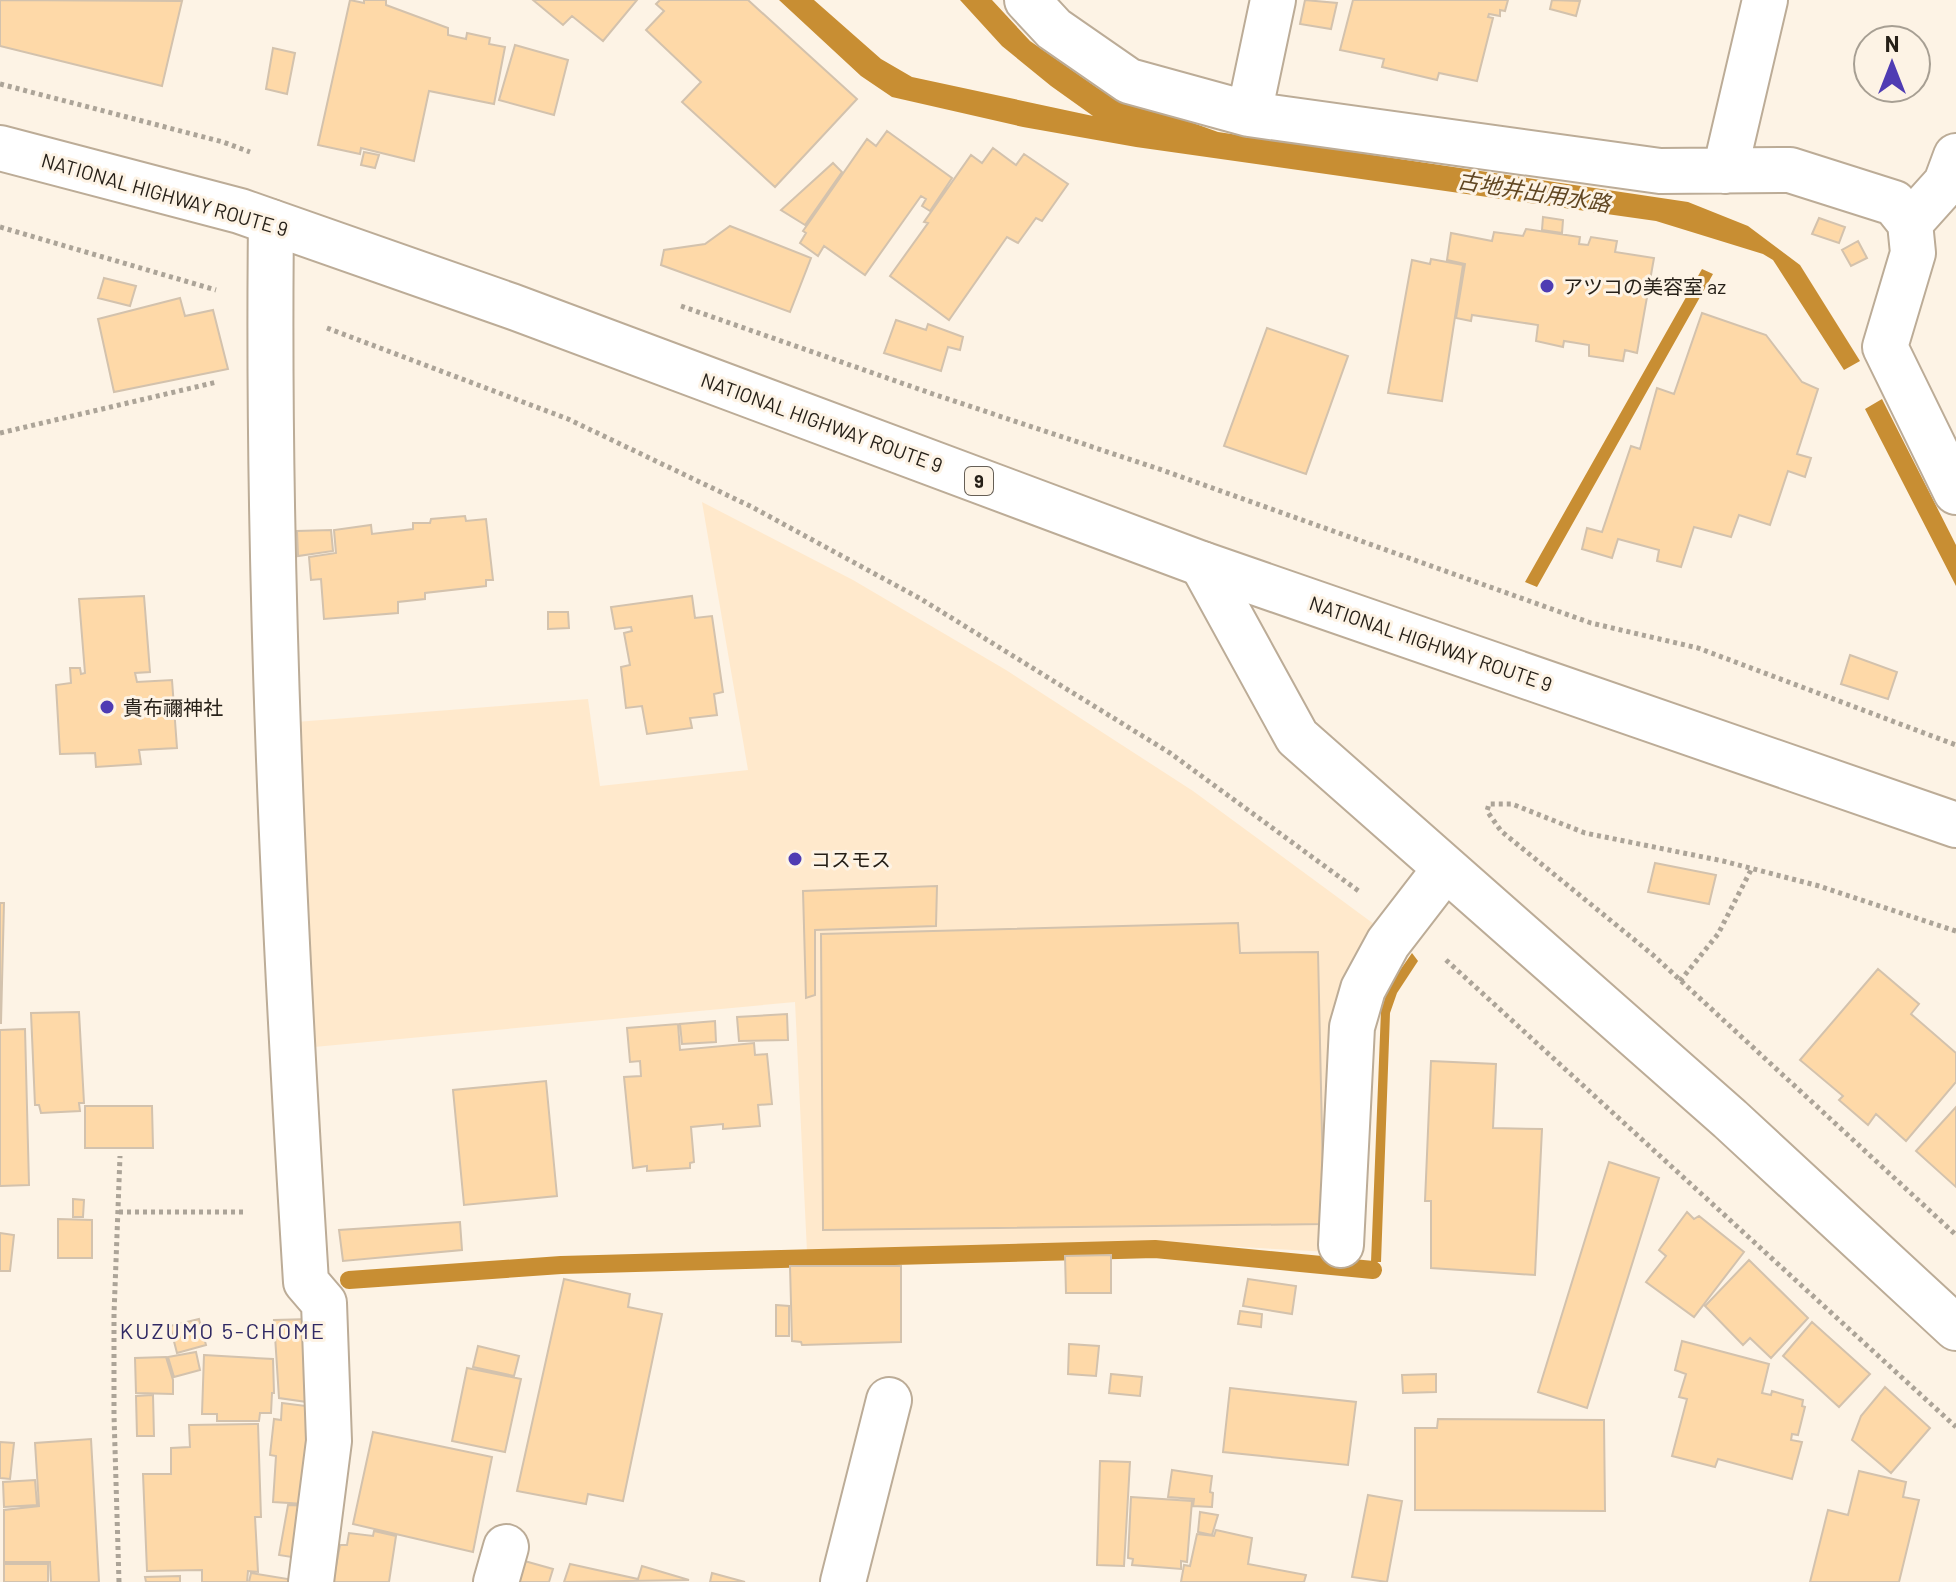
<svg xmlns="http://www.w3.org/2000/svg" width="1956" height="1582" viewBox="0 0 1956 1582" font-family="Barlow,'Noto Sans JP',sans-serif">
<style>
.built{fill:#ffe9cc}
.water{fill:#c88e33}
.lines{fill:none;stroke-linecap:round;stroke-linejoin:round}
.stream{stroke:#c88e33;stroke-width:18}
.building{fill:#fed9a8;stroke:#d3c2ad;stroke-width:2}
.minor-casing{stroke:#bcac97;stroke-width:48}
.highway-casing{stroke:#bcac97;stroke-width:48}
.path{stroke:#aca498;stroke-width:5;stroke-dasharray:4 4;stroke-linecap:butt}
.minor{stroke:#fff;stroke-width:44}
.highway{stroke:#fff;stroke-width:44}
.poi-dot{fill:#4f3cb3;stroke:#fdf3e5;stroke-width:3}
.labels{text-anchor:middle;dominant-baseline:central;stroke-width:6;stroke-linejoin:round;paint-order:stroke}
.shield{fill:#fdf3e5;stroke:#665f56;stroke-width:2}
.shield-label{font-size:18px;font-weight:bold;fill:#262018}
.street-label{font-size:20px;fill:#262018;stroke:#fdf3e5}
.poi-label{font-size:20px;fill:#262018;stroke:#fdf3e5;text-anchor:start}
.water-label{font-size:22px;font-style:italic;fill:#604622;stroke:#fdf3e5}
.neighbourhood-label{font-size:22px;letter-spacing:2px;fill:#2f2964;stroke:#fdf3e5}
</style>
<rect width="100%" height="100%" fill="#fdf3e5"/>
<!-- built -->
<path class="built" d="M702,502L853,580L1006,670L1193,791L1378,927L1330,1252L1151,1242L807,1252L795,1002L314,1047L296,722L588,699L600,786L748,770Z"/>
<!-- water -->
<path class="water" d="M779,0H814L881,59L912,77L1093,116L1051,86L1002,46L960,0H992L1030,41L1099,89L1218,132L1688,202L1748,226L1800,265L1860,361L1844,370L1773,260L1763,254L1656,221L1136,147L1023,127L892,97L861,76Z
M1702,269L1713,274L1537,587L1525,582Z
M1882,399L1956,545V586L1865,409Z
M1412,953L1418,961L1397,993L1390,1013L1381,1262H1371L1381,1010L1389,986Z"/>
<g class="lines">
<!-- stream -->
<path class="stream" d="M349,1280L561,1265L1155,1249L1373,1270"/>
</g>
<!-- building -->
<path class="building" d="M0,0L182,1L162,86L0,46Z
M350,0L364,3V0H386V5L448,28V35L466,39L467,33L490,38L489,44L505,47L494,104L429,91L414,161L361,148L360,154L318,145Z
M533,0H637L603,41L572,16L563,25Z
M660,0H748L857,99L775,187L682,102L701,82L646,30L664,11L656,4Z
M1305,0L1337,3L1331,29L1300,24Z
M1353,0H1508L1505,11L1500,10V16L1489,14L1488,17L1493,18L1477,81L1439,73L1437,80L1382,67L1384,59L1340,50Z
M1552,0L1580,1L1576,16L1550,9Z
M515,45L568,60L554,115L499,100Z
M273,48L295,53L287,94L266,89Z
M887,131L952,178L930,211L922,206L926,199L921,196L865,275L824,246L818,256L800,243L806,233L803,231L867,139L876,146Z
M993,148L1016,165L1024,154L1068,184L1042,221L1036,218L1018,243L1007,237L949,320L890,276L928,223L924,222L971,155L982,163Z
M364,152L379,155L375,168L361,165Z
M833,163L842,172L805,225L781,210Z
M1543,217L1563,220L1562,233L1542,230Z
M1819,218L1845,227L1839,243L1812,234Z
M730,226L811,258L790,312L661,265L664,250L705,244Z
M1526,229L1580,237L1579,244L1588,245L1591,237L1617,241L1615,252L1654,258L1637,353L1625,350L1623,361L1589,356V345L1564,341L1563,347L1536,341L1538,325L1472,315L1471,321L1456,318L1465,264L1447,260L1451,233L1492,241L1494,232L1523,236Z
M1858,241L1867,258L1851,266L1842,250Z
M1431,259L1463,265L1442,401L1388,393L1412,260L1430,264Z
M104,278L136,286L130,306L98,298Z
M180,298L185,316L213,310L228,369L114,392L98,319Z
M1702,313L1766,335L1802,382L1818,389L1797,454L1811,458L1805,477L1788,471L1770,525L1739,515L1731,537L1694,527L1681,567L1657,561L1659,550L1618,539L1612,558L1582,549L1587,528L1602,532L1631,446L1640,449L1657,388L1674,394Z
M896,320L926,330L928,324L963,337L960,350L948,347L941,371L884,353Z
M1267,328L1348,356L1306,474L1224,446Z
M465,516L466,521L486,519L493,580H486V586L425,593V599L398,602V613L324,619L321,579L311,580L309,557L336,553L334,530L371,525L372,534L413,529V523H430L431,519Z
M331,530L333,551L298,556L297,531Z
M144,596L150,672L135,673L137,682L172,680L177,748L139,750L141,764L96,767L95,753L60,754L56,685L71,683L70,668H80L81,674L85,673L79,599Z
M692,596L695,618L712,616L723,692L714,694L717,715L690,718L692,728L647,734L642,706L626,708L621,667L630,665L624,633L632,631L631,627L615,629L611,607Z
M548,612H568L569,628L548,629Z
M1850,655L1897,672L1888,699L1841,684Z
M1655,863L1716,875L1709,904L1648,892Z
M937,886L936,926L815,930V995L806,998L803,891Z
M0,903H4L1,1023H0Z
M1238,923L1240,953L1318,952L1324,1224L823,1230L821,934Z
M1878,969L1919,1004L1911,1014L1956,1053V1082L1906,1141L1876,1114L1868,1125L1839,1100L1843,1096L1800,1060Z
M79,1012L84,1103H79L80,1111L41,1113L39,1105H35L31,1013Z
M787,1014L788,1040L739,1041L737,1017Z
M715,1021L716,1042L682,1044L680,1024Z
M678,1024L680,1050L754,1043L755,1055L767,1054L772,1104L758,1105L760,1126L723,1129V1124L691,1127L694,1162L690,1163V1168L647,1171V1166L633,1168L624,1077L641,1076L640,1061L630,1062L627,1028Z
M25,1029L29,1185L0,1186V1030Z
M1431,1061L1496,1064L1493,1128L1542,1129L1535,1275L1431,1268V1201H1425Z
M546,1081L557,1196L464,1205L453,1090Z
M85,1106H152L153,1148H85Z
M1956,1107V1187L1916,1151Z
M1609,1162L1659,1178L1587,1408L1538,1392Z
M73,1199L84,1200L83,1217H73Z
M1687,1212L1694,1219L1699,1216L1744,1252L1694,1317L1646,1282L1666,1256L1659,1250Z
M58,1219L92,1220V1258H58Z
M460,1222L462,1250L343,1261L339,1230Z
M0,1233L14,1235L10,1271H0Z
M1111,1255V1293H1066L1065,1256Z
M1749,1260L1808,1318L1771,1358L1750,1338L1743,1345L1705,1306Z
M790,1266H901V1342L802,1345L801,1342L792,1341Z
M564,1279L630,1294L628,1307L662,1314L623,1501L588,1494L586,1504L517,1491Z
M1248,1279L1296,1286L1292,1314L1243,1306Z
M776,1305L789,1306V1336H776Z
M1240,1311L1262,1314L1261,1327L1238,1324Z
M199,1319L206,1345L177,1353L170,1326Z
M309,1319L314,1403L279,1398L274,1320Z
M1812,1322L1870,1374L1839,1407L1783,1356Z
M1682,1341L1769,1364L1762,1393L1771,1395L1772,1391L1803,1400L1802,1406L1805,1407L1798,1435L1792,1434L1791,1440L1802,1442L1792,1479L1718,1459L1715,1467L1672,1456L1687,1399L1679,1397L1686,1374L1675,1370Z
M1069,1344L1099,1346L1096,1376L1068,1374Z
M478,1346L519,1356L514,1376L473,1367Z
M196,1352L200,1370L174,1377L168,1357Z
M204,1355L273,1359L274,1393H272L271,1413H260L259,1421H217V1414H202Z
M166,1357L173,1380V1394L136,1393L135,1358Z
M467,1368L521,1379L505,1452L452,1441Z
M1111,1374L1142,1377L1140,1396L1109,1393Z
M1436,1374V1392L1403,1393L1402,1375Z
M1885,1387L1930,1428L1891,1473L1852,1440L1861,1416Z
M1230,1388L1356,1402L1348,1465L1223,1452Z
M153,1395L154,1436H137L136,1396Z
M282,1403L314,1407L305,1504L273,1502L276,1456L270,1455L274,1419L281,1420Z
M1438,1419L1604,1420L1605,1511L1415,1510V1428H1437Z
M258,1424L261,1517H255L258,1572L248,1571L247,1582H202V1570L147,1571L143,1474H171V1448L190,1447L189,1425Z
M373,1432L492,1457L473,1552L353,1524Z
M91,1439L99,1582H51L50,1562H4V1510L39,1506L35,1443Z
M0,1442L14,1443L10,1479L0,1478Z
M1100,1461L1130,1462L1124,1566L1097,1565Z
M1172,1470L1212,1476L1210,1492L1213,1493L1212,1507L1193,1506L1194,1499L1168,1497Z
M1859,1471L1906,1482L1903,1497L1919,1500L1899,1582H1810L1828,1510L1848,1515Z
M35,1480L37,1505L4,1507L3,1482Z
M1368,1495L1402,1501L1387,1582L1352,1577Z
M1131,1497L1192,1501L1187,1562L1181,1561V1569L1132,1565L1133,1559L1128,1558Z
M288,1505L310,1506L301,1579L289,1577L292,1557L279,1555Z
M1200,1512L1218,1515L1212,1535L1198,1532Z
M1216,1530L1252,1538L1248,1564L1306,1575L1304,1582H1181L1184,1565L1190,1566L1197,1534L1214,1536Z
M374,1531L396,1536L389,1582H333L340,1545H347L349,1533L373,1536Z
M521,1560L553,1569L549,1582H515Z
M4,1564H48V1582H4Z
M570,1564L638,1579L642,1566L689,1580L564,1582Z
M251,1573L300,1581V1582H249Z
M712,1573L745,1582H710Z
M180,1576V1582H146L145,1577Z"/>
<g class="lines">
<defs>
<path id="minor" d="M1027,0L1054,29L1129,81L1249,114L1660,171L1790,170L1894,203L1910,223L1913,253L1885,347L1956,492
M1249,114L1273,0
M1725,171L1765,0
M271,222C267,576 284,929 306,1282L324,1303L329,1441L311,1582
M1910,223L1946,183L1956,156
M1202,564L1297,737L1730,1119L1956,1328
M1341,1245L1352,1027L1363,989L1388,943L1445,869
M496,1582L506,1547
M843,1582L889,1400"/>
<path id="highway" d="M0,148L240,211L511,306L1202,564L1956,825"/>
</defs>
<!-- minor casing -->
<use href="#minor" class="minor-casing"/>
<!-- highway casing -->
<use href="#highway" class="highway-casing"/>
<!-- path -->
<path class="path" d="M0,84L223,142L250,152
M0,227L216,290
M681,306L933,394L1162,470L1591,623L1698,648L1956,745
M327,328L568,419L752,507L921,599L1170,753L1360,892
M0,433L217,382
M1956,931L1819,886L1723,861L1585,833L1512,804H1489L1487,811L1501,831L1653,955L1956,1235
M1446,960L1956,1427
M1680,981L1718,934L1752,868
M119,1212H246
M119,1582L114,1415V1314L120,1156"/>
<!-- minor -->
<use href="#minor" class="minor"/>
<!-- highway -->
<use href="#highway" class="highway"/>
</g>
<!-- markers -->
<g class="poi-dot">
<circle cx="1547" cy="286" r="8"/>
<circle cx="107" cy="707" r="8"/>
<circle cx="795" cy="859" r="8"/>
</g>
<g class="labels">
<!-- shield labels -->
<rect class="shield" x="965" y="467" width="28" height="28" rx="6"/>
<g class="shield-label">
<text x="979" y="481">9</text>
</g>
<!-- street labels -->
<g class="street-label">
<text transform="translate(165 194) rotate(16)">NATIONAL HIGHWAY ROUTE 9</text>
<text transform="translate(822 422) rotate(20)">NATIONAL HIGHWAY ROUTE 9</text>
<text transform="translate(1431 643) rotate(19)">NATIONAL HIGHWAY ROUTE 9</text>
</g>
<!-- poi labels -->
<g class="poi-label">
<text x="1563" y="286">アツコの美容室 az</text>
<text x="123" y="707">貴布禰神社</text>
<text x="811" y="859">コスモス</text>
</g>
<!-- water labels -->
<g class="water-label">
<text transform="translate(1534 191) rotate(9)">古地井出用水路</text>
</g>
<!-- neighbourhood labels -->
<g class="neighbourhood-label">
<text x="223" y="1330">KUZUMO 5-CHOME</text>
</g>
</g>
<!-- north arrow -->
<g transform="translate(1892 64)"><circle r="38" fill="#fdf3e5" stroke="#a79f93" stroke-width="2"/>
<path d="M0-6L14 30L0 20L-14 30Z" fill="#4f3cb3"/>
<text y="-12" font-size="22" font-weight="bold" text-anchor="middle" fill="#262018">N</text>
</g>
</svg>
